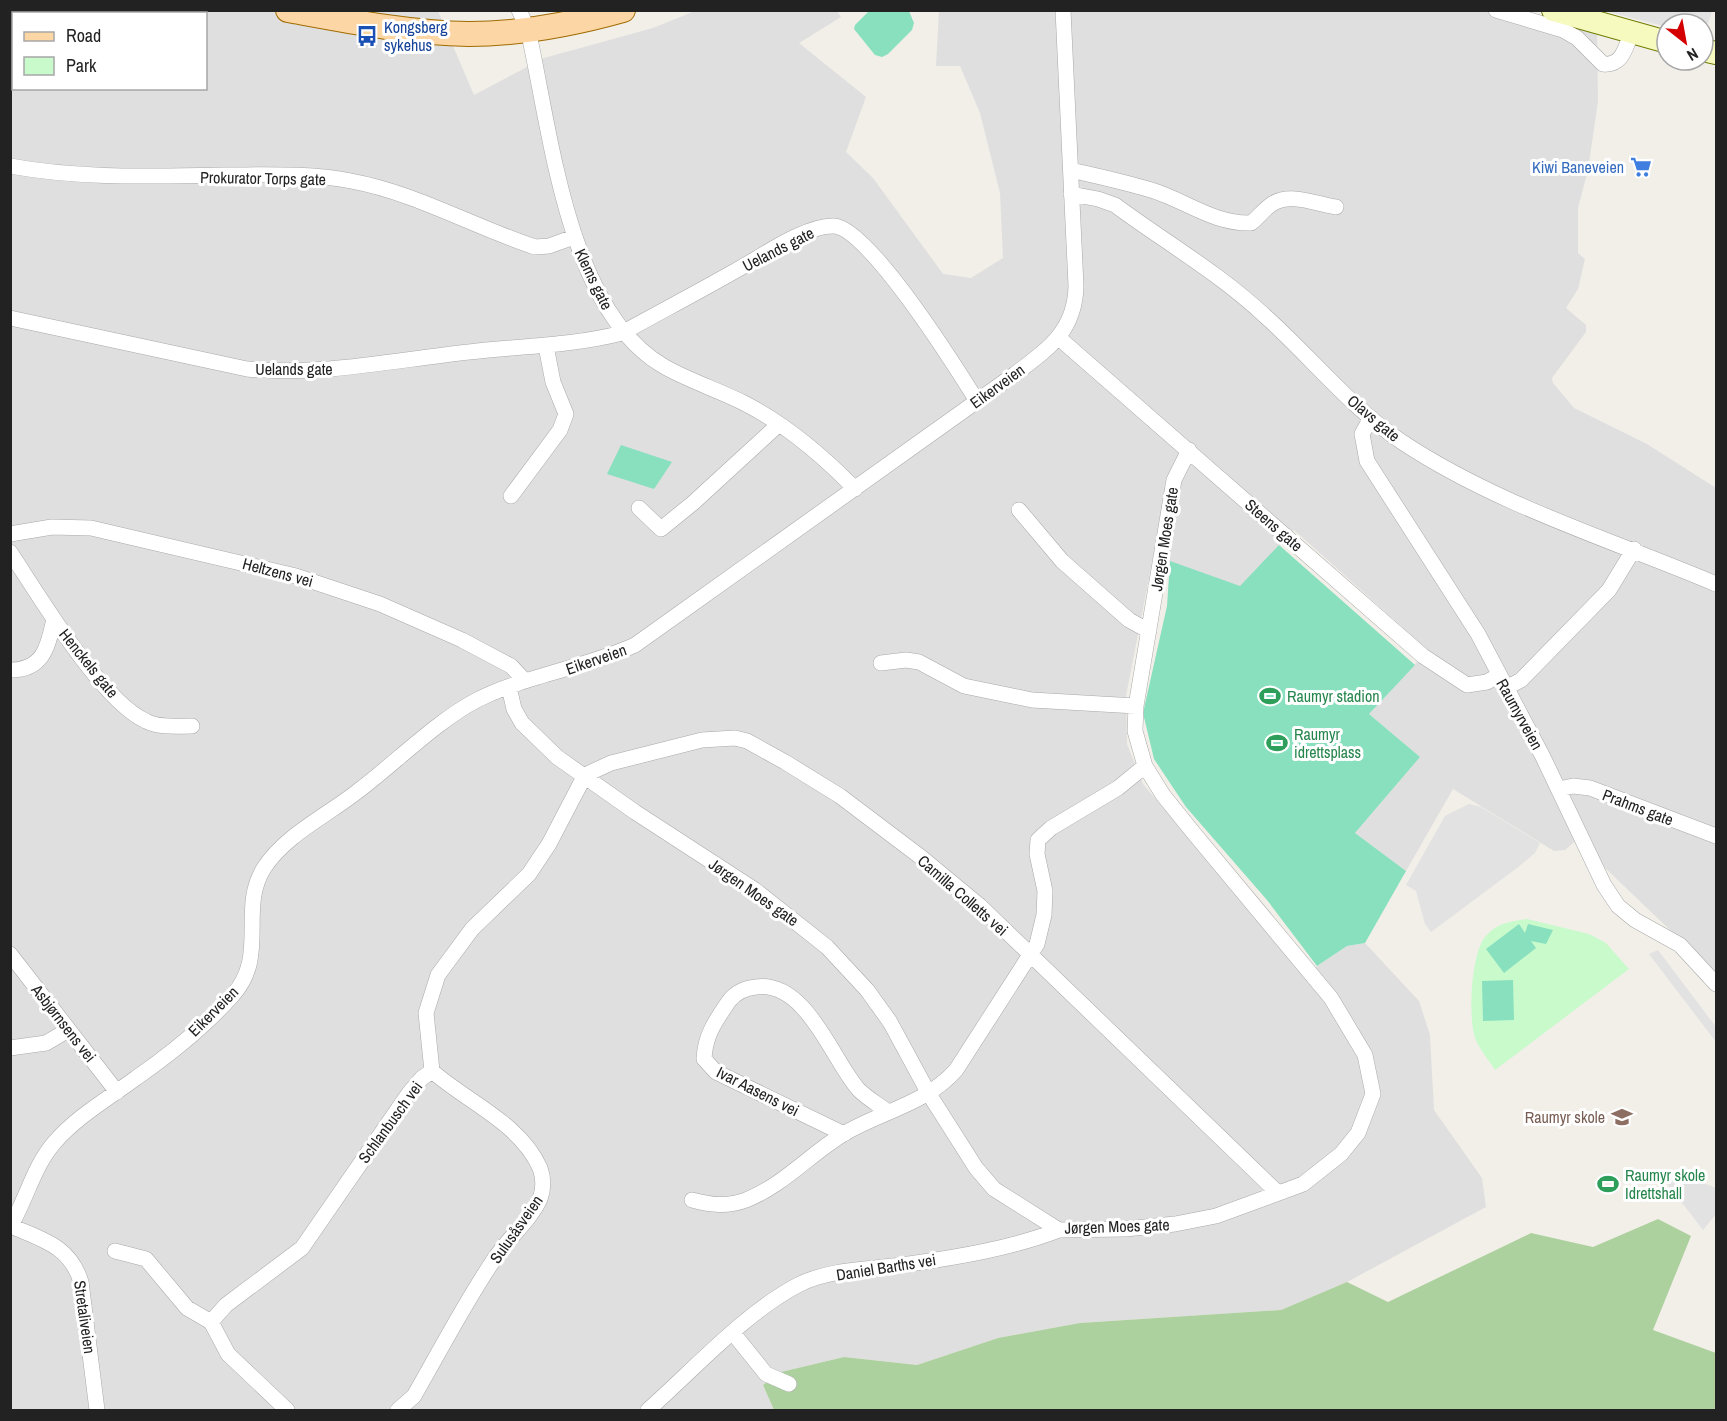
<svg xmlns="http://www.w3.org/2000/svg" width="1727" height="1421" viewBox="0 0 1727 1421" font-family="'Archivo Narrow',sans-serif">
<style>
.residential{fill:#e0dfdf;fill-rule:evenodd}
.forest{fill:#add19e}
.park{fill:#c8facc}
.pitch{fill:#88e0be}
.parking{fill:#e2e2e2}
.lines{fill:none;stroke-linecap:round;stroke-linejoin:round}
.minor-casing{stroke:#a9a9a9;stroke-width:16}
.secondary-casing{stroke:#707d05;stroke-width:24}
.primary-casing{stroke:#a06b00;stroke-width:26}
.minor{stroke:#fff;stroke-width:15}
.secondary{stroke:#f7fabf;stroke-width:22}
.primary{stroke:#fcd6a4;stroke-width:24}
.labels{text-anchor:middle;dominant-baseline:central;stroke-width:6;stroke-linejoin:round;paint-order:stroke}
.transit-label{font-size:16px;fill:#164399;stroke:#fff;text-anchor:start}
.shop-label{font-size:16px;fill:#366cbe;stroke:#fff;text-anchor:end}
.street-label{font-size:16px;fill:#222;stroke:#fff}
.leisure-label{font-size:16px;fill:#27864d;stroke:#fff;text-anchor:start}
.education-label{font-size:16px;fill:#785e54;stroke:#fff;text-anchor:end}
</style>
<rect width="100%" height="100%" fill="#f2efe9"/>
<!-- residential -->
<path class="residential" d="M1518,10L1597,32L1598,101L1588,170L1578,208V253L1585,259L1578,289L1566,308L1586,325V332L1552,378L1553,383L1574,408L1647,444L1716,488V974L1602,865L1574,842L1565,850L1554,851L1453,789L1406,871L1355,833L1420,757L1369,714L1428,650L1294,530L1240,587L1153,557L1126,696L1127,744L1143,784L1304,975L1347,946L1365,943L1419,1001L1430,1035L1434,1110L1482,1178L1486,1207L1347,1282L1281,1310L1080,1323L998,1338L917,1365L844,1357L781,1372L763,1385L774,1410H11L10,11H438L474,95L544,58L653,28L695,11H837L841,17L799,43L866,97L846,152L873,178L943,274L971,278L1003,258L1000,193L980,113L960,66H936L939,11ZM14,14H206V88H14Z"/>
<!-- forest -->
<path class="forest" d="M1658,1219L1691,1236L1653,1330L1716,1353V1410H774L763,1385L781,1372L844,1357L917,1365L998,1338L1080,1323L1281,1310L1347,1282L1388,1302L1531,1233L1593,1247Z"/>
<!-- park -->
<path class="park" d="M1527,919L1589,934L1606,943L1629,969L1495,1070C1489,1060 1479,1049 1475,1038C1468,1017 1471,954 1485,937C1496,923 1511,921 1527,919Z"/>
<!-- pitch -->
<path class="pitch" d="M869,11H909L914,23L912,30L888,54L882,57L875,55L854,29L855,25Z
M621,445L672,462L654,489L607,474Z
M1279,545L1415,665L1369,714L1420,757L1355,833L1406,871L1365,943L1347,946L1317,966L1267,900L1186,807L1154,759L1143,713L1167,606L1170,561L1240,586Z
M1519,924L1525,933L1528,924L1553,930L1546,944L1531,941L1536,948L1504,973L1486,949Z
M1513,980L1514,1020L1483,1021L1482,981Z"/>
<!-- parking -->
<path class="parking" d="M1605,11L1712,10V11L1704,36L1703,24H1667V27Z
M1469,804L1481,807L1540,843L1535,853L1517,868L1431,932L1425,924L1416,891L1406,885L1445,816Z
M1658,950L1716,1027V1042L1649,954Z
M1677,1173L1716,1188V1214L1703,1230L1666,1182Z"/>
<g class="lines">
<defs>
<path id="minor" d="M519,10L528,30C551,131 567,312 665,367C690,381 718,390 744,403C785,424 823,456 855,489
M1496,10L1563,30L1577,38L1603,64C1622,66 1625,49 1631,34
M10,166C81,179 152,176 224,175C266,175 310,173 351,181C416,193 474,227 535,247L549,246L574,237
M1071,170C1097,176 1125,182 1151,190C1185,200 1213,224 1251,223C1259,217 1264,209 1272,204C1290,192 1316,204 1336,207
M1071,194L1098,199L1115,205C1165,242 1219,273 1265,316C1311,357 1350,407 1402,442C1497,505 1612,540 1716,584
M10,318L247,369C322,376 394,360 469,352C520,346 572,346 622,333C660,312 698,292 735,271C761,257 805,225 834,226C868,227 957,369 977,401
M1059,338L1423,656L1467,685L1487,682L1499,675
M1371,418L1362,434L1367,461L1478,634L1543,757L1604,885L1618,906L1635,920L1680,945L1716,984
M511,496L560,430L566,414L553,382L546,346
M639,508L661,529L693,503L778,425
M1019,510L1062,561L1129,620L1149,631
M10,534L52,527L91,528L296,576L380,604L462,640L511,666L525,681
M10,552C38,594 102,702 146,721C159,728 177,726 192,726
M881,663L906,660L919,662L964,686L1032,700L1136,706
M10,670C44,670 48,646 54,619
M509,687L514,709L522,723L557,757L635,812L755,890L827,947L867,990L890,1022L929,1094L976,1168L994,1189L1059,1230L1125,1229L1175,1224L1216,1216L1303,1184L1341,1154L1358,1133L1373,1094L1365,1055L1331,998L1192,831L1163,795L1145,766L1135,731L1136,706L1174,480L1189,450
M1506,688L1521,680L1609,590L1634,549
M1559,789L1573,786L1590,788L1716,836
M10,954L117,1092
M10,1048L46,1043L68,1030
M432,1071L426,1013L438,975L472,929L529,874L549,844L585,775L611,763L702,740L735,738L747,741L785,762L840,796L922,858L980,906L1278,1193
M844,1134L716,1072L704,1059C705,1035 716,1020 729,1001C736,992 745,988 756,987C807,980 833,1062 859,1090C867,1098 879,1105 888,1112
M692,1200C711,1205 727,1207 746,1200C784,1185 811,1153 845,1133C883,1111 927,1103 956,1070L1037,944L1044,915L1045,891L1037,854L1038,840L1051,828L1118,788L1145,766
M11,1226C43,1240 70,1246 81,1282L97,1410
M10,1227C26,1200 34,1166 54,1143C76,1117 109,1098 136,1078C169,1055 205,1026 232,996C269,956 238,909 264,868C285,835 328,815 358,791C394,764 438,720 477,700C527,675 584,668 635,645L1015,374C1049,348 1075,331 1076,286L1063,10
M115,1251L146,1259L187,1308L211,1322L228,1354L287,1410
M211,1322L226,1305L302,1248L409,1093L422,1078L432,1071
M733,1333L766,1374L789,1384
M398,1410L414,1396C440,1351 464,1304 493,1261C506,1240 530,1221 540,1199C544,1188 544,1179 540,1168C520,1123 467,1102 432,1071
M648,1410C692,1371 746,1312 798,1285C831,1268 873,1270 909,1264C959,1257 1012,1248 1059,1230"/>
<path id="secondary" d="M1553,10L1667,42
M1703,50L1716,53"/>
<path id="primary" d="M288,10C348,21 408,33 469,34C521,34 573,24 623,10"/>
</defs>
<!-- minor casing -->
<use href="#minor" class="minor-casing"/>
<!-- secondary casing -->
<use href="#secondary" class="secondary-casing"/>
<!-- primary casing -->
<use href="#primary" class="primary-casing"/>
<!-- minor -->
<use href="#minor" class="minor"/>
<!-- secondary -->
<use href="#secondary" class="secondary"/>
<!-- primary -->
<use href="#primary" class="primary"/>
</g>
<!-- icons -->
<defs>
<symbol id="bus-bare" viewBox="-9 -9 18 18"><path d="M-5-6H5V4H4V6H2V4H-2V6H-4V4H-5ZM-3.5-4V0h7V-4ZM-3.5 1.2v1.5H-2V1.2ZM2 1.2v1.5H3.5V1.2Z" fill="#1a4fb4" stroke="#fff" stroke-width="2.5" paint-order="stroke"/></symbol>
<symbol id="supermarket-bare" viewBox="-9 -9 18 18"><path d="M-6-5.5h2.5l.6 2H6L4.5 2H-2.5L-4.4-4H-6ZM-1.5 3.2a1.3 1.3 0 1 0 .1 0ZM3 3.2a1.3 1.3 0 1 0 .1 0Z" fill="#3f7fe0" stroke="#fff" stroke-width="2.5" paint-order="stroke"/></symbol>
<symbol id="stadium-bare" viewBox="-9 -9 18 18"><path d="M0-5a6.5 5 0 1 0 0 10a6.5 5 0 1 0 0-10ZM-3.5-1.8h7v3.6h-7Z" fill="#2e9e5b" stroke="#fff" stroke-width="2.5" paint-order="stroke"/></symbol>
<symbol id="school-bare" viewBox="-9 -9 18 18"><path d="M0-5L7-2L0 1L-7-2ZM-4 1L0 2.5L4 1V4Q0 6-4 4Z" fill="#8d6e63" stroke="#fff" stroke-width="2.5" paint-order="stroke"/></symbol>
</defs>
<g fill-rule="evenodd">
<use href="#bus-bare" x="352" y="21" width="30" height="30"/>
<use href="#supermarket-bare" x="1626" y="152" width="30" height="30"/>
<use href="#stadium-bare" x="1255" y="681" width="30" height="30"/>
<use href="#stadium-bare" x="1262" y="728" width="30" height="30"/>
<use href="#school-bare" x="1607" y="1102" width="30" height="30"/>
<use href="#stadium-bare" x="1593" y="1169" width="30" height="30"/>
</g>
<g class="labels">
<!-- transit labels -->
<g class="transit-label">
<text x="384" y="27">Kongsberg<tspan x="384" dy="18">sykehus</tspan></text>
</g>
<!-- shop labels -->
<g class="shop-label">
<text x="1624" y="167">Kiwi Baneveien</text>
</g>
<!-- street labels -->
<g class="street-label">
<text transform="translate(263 178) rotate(1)">Prokurator Torps gate</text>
<text transform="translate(778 249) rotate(-27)">Uelands gate</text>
<text transform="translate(594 279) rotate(64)">Klems gate</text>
<text x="294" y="369">Uelands gate</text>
<text transform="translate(997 386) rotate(-36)">Eikerveien</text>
<text transform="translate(1374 418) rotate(40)">Olavs gate</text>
<text transform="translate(1274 525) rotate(41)">Steens gate</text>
<text transform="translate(1164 539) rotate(-81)">Jørgen Moes gate</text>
<text transform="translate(278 572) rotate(15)">Heltzens vei</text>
<text transform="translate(596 659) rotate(-19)">Eikerveien</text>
<text transform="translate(89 663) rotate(51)">Henckels gate</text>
<text transform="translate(1520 714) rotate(61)">Raumyrveien</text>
<text transform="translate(1638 807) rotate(21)">Prahms gate</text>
<text transform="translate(754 892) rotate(35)">Jørgen Moes gate</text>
<text transform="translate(963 895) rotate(41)">Camilla Colletts vei</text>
<text transform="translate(213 1011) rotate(-45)">Eikerveien</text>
<text transform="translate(64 1023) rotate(52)">Asbjørnsens vei</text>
<text transform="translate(758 1091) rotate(27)">Ivar Aasens vei</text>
<text transform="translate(390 1122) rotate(-54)">Schlanbusch vei</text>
<text transform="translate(1117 1226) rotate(-2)">Jørgen Moes gate</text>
<text transform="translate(516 1229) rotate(-55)">Sulusåsveien</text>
<text transform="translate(886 1267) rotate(-9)">Daniel Barths vei</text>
<text transform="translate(85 1317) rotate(82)">Stretaliveien</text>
</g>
<!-- leisure labels -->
<g class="leisure-label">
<text x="1287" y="696">Raumyr stadion</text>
<text x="1294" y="734">Raumyr<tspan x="1294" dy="18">idrettsplass</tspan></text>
<text x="1625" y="1175">Raumyr skole<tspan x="1625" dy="18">Idrettshall</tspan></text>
</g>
<!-- education labels -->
<g class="education-label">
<text x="1605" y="1117">Raumyr skole</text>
</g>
</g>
<!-- border -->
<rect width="1727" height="1421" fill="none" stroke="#222222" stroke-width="24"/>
<!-- legend -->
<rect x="12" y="12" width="195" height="78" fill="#ffffff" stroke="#a7a7a7" stroke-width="1.5"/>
<rect x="24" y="32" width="30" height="9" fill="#fcd6a4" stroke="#a7a7a7" stroke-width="1.5"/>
<text x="66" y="42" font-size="18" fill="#222222">Road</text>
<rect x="24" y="57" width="30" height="18" fill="#c8facc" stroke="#a7a7a7" stroke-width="1.5"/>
<text x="66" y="72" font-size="18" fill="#222222">Park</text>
<!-- north arrow -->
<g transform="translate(1685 42) rotate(149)"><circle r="28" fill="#ffffff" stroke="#a7a7a7" stroke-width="1.5"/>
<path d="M0-4.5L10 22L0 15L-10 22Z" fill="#d40000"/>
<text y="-9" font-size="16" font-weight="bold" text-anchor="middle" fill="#222222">N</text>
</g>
</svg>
